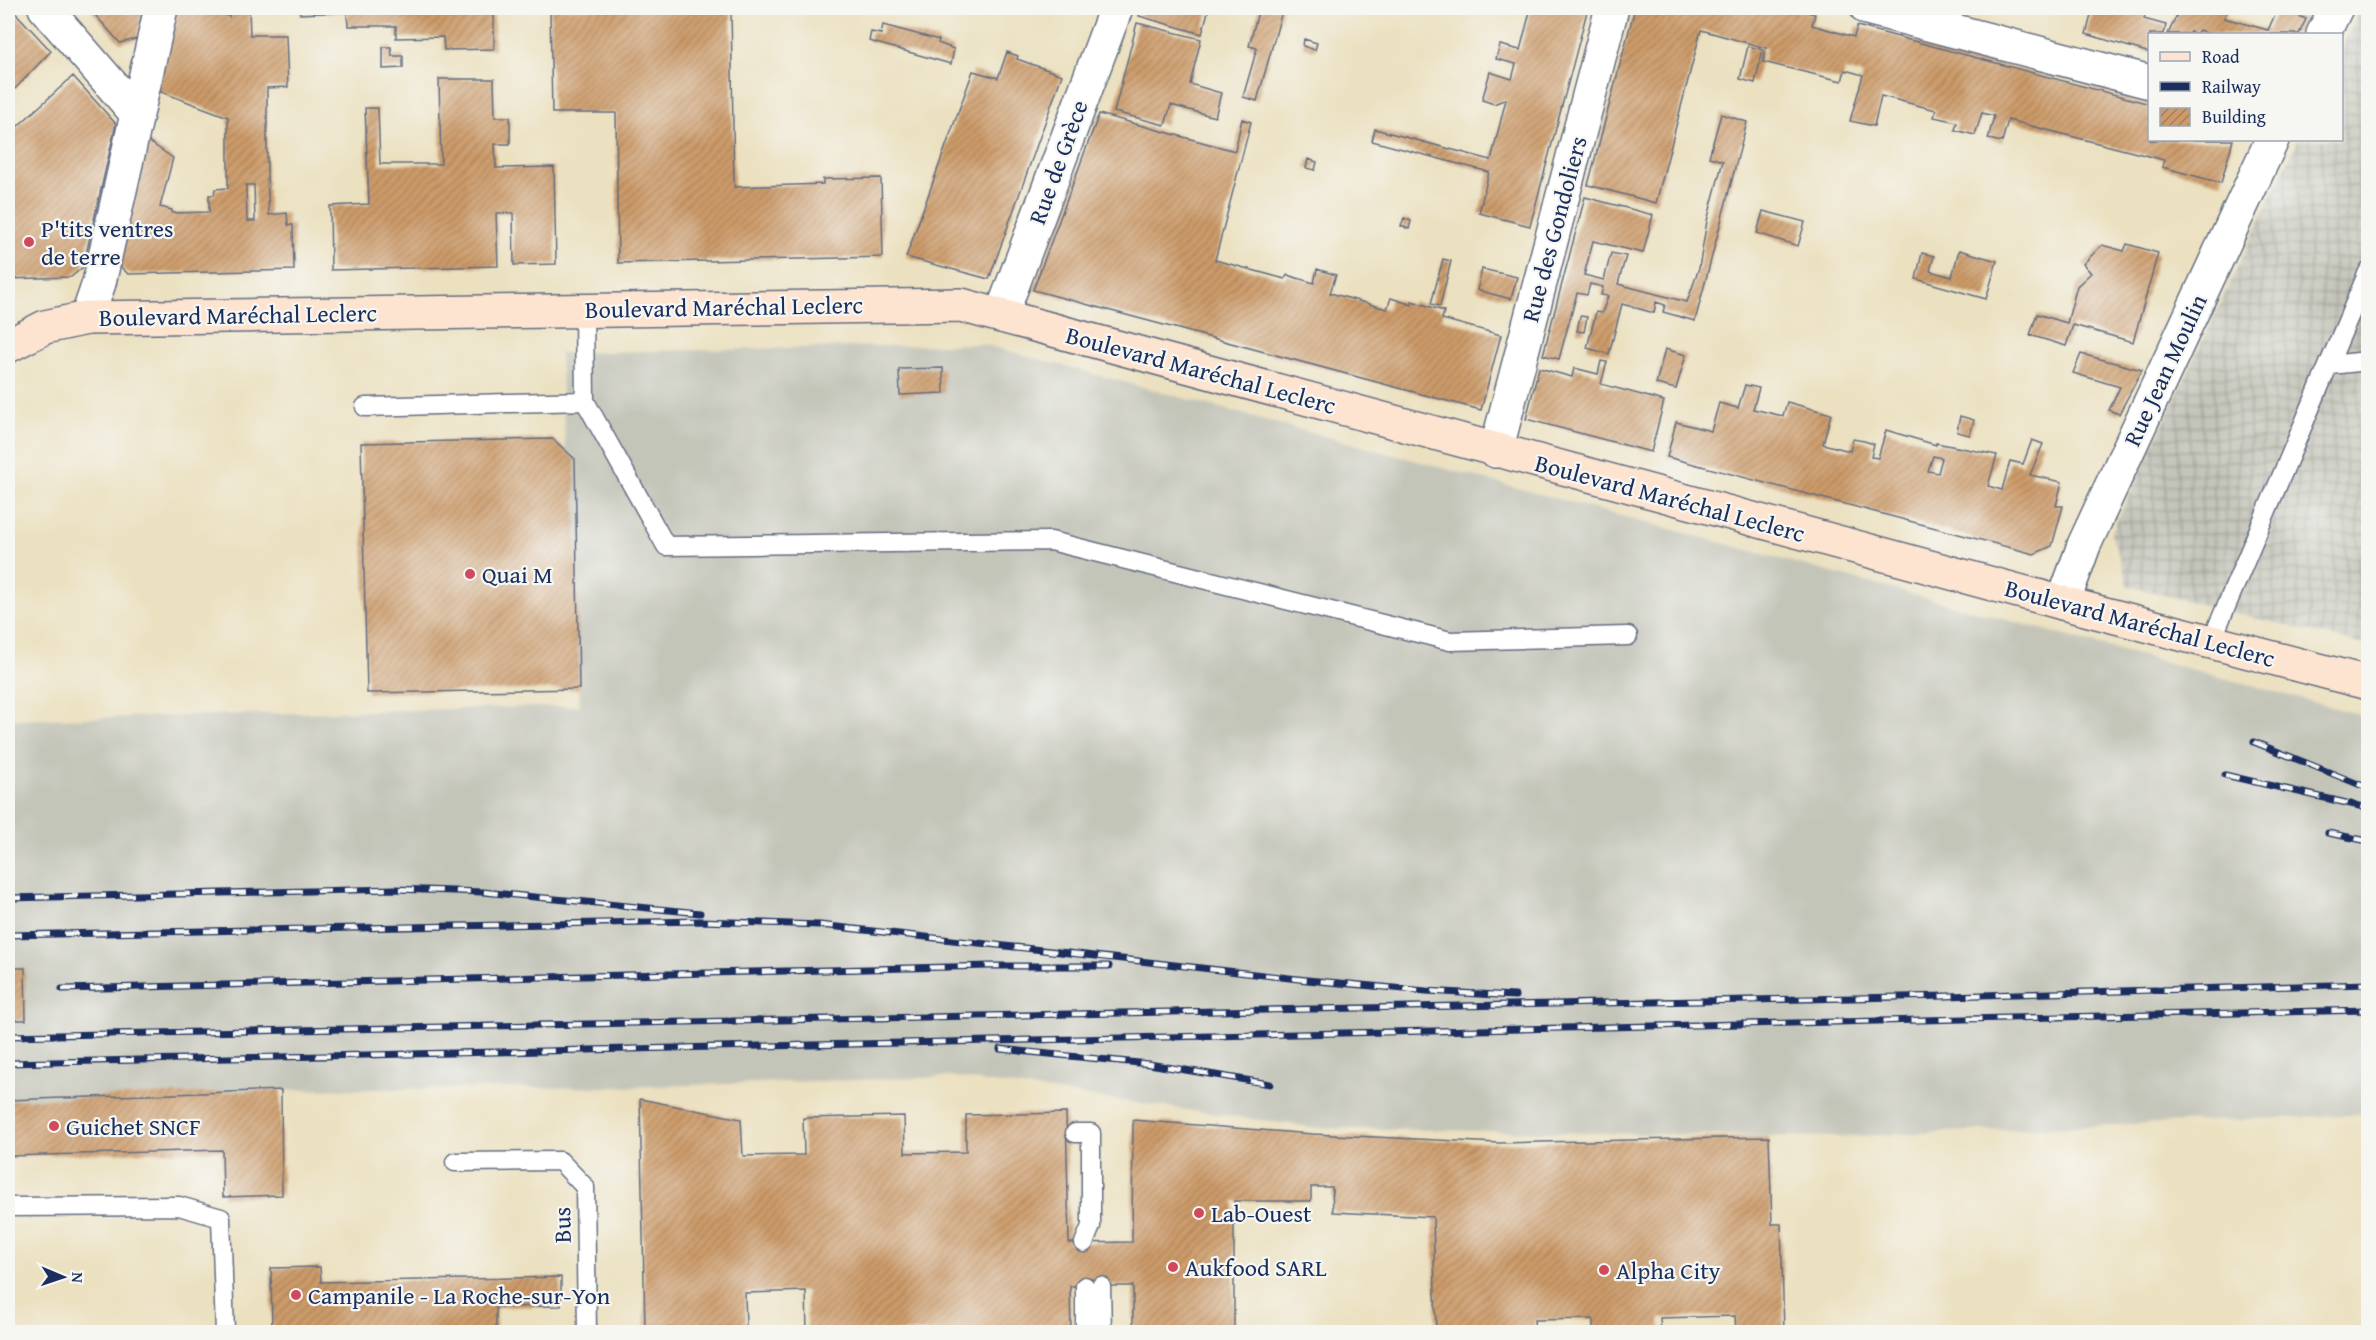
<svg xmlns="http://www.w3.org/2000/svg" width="2376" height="1340" viewBox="0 0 2376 1340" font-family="'Gentium Book Plus',serif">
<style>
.industrial{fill:url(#industrial-grid)}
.railway{fill:#c4c5b9}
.building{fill:url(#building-hatch);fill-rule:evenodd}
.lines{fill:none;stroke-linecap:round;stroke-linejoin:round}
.lane-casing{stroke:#646d80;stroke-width:21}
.street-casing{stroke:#646d80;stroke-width:36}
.secondary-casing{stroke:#646d80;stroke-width:36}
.lane{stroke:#fff;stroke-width:18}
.street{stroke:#fff;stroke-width:33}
.secondary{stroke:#fde4d0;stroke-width:33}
.rail-casing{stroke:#1b2f5e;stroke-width:7}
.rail{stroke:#f6f6f2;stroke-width:4.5;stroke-dasharray:14;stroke-linecap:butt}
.poi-dot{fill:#d1495b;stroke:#f6f6f2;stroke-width:2}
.labels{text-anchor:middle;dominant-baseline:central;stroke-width:4.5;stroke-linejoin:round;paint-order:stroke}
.street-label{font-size:24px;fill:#1b2f5e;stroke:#f6f6f2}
.poi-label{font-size:24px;fill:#1b2f5e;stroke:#f6f6f2;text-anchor:start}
</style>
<defs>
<pattern id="industrial-grid" width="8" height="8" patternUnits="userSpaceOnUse" patternTransform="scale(1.5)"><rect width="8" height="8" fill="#c4c5b9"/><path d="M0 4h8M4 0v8" fill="none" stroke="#9ea09a"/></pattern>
<pattern id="building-hatch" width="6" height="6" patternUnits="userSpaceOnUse" patternTransform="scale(1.5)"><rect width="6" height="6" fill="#cd9b69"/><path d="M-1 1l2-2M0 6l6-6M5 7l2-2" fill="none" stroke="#a67f5a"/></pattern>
</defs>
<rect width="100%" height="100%" fill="#f6f6f2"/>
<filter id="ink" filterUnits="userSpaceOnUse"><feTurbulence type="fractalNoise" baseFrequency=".0167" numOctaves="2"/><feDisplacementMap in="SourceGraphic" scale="12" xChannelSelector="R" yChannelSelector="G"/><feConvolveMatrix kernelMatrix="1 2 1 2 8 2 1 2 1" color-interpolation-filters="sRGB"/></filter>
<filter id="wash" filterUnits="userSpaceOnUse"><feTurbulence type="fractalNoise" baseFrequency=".008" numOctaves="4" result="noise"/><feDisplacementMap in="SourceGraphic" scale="24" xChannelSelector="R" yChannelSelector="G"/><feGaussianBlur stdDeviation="1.35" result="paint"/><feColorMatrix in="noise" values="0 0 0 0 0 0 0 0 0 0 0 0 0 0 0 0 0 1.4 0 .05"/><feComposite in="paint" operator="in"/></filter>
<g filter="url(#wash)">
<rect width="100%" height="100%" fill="#ebe0bf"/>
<!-- industrial -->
<path class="industrial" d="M2360,8H2368V646L2129,586L2111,533L2298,140H2342V47Z"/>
<!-- railway -->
<path class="railway" d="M982,344L2368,717V1114L1830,1137L1318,1128L950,1077L623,1087L281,1090L8,1100V720L580,706L560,353Z"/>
<g id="blocks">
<!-- building -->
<path class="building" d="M8,8H11L51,51L15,89L8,81Z
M89,8H143L137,39L120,43Z
M174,8H213V11L229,17V8H249L250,35H286L288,87L267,88V175L269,215L287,213L288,225H293L294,270L128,274L117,263L145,139L173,158L160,207L172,210V213L209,212V195H214L215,189L228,188V117L156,90ZM246,185H254L255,221H247Z
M300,8H494V49L444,50L443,37L396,38V26H348L347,12L300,14Z
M550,8H731L734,187L823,184V179L881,178L883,257L618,263L616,113H552Z
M1141,8H1209L1202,34L1139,16Z
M1259,8H1283L1257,101L1243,97L1257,48L1249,46Z
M1531,8H1588L1530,226L1479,213L1489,172L1372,141L1375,129L1491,160L1506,99L1494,104L1482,100L1490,72L1512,79L1516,64L1496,59L1500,45L1520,50Z
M1635,8H1790L1815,14L1812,25L1854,37L1857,26L2150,104V140H2233L2221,183L2162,167L2164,160L2008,120L2002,142L1988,139L1994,116L1982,113L1975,135L1955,130L1957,122L1934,117L1936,110L1881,96L1874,126L1850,121L1863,75L1845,70L1842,81L1763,62L1766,48L1701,30L1656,203L1588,185Z
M2093,8H2147L2144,19L2166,25L2164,34H2150V53L2086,34Z
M2180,8H2229L2224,18L2268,30L2278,8L2306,19L2299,34H2208L2199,30L2196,34L2190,32L2189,34H2168Z
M1137,23L1201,39L1190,84L1221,93L1215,117L1171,105L1165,125L1114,112Z
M883,25L939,40L938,43L954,49L951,64L869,41L871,32L881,34Z
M1304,39L1317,43L1315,50L1303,46Z
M1748,46L1763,50L1755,83L1740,79Z
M383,47H391L392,56H403V68L383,69Z
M1007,52L1018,56L1017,59L1062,75L989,279L906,257L973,71L998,78Z
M73,76L116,124L83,267L71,277L8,279V135Z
M439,79H494L495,117H510V144H495L496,168L554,167L556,264L514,265L513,213H496L498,266L331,270L330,206L369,204L365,108H378L380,164H441Z
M1099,114L1235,151L1242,119L1251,122L1215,260L1285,279L1287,275L1314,283L1317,269L1336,275L1330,293L1387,309L1391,298L1412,305V301L1444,311L1442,319L1501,335L1481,410L1033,290Z
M1721,114L1747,122L1695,321L1663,312L1665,305L1656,302L1654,313L1622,304L1609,354L1587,348L1596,312L1602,313L1608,296L1601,295L1603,287L1590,284L1587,295L1577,293L1559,359L1543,355L1585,197L1653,215L1643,253L1593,241L1584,275L1604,280L1611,253L1626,256L1618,284L1687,302L1699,268L1707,221L1723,161L1709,157Z
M1308,159L1317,162L1315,170L1306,168Z
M1763,211L1805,222L1798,246L1757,233Z
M1404,218L1411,221L1409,229L1401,226Z
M2127,244L2158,253L2133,342L2073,325L2066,346L2030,335L2037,314L2067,323L2077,286L2091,273L2083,264L2102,245L2124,251Z
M1959,250L1997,261L1986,299L1916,279L1922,253L1934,256L1930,271L1952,277Z
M1443,259L1451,261L1440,306L1431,304Z
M1482,269L1517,277L1511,299L1477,290Z
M1580,316L1587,317L1584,332L1577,331Z
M1665,349L1686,355L1676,389L1656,384Z
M2081,354L2142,370L2119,414L2109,410L2120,387L2073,373Z
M1601,361L1607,362L1601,384L1664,401L1651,452L1526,419L1539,368L1572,377L1574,368L1598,374Z
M943,368L944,393L900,395L899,369Z
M1745,385L1759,388L1753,409L1783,416L1787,402L1831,414L1823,444L1850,451L1853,439L1864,441L1874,444L1871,457L1878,458L1886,430L1936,445V443L1997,455L1988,486L2002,490L2010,461L2023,464L2032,440L2043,444L2030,475L2062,482L2056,506H2063L2052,546L2034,554L1667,457L1676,422L1711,431L1719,403L1738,408ZM1933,456L1942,458L1938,473L1928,471Z
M1960,416L1974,420L1970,435L1957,432Z
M553,439L575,459L579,689L367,693L361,443Z
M8,968H25L26,1020H8Z
M281,1090L282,1195L223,1197L222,1150L8,1156V1100Z
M640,1099L741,1119L743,1156L804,1155L803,1118L904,1116L905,1153L966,1152V1115L1066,1113L1069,1243H1075L1132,1242L1133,1120L1312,1134L1499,1143L1769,1137L1772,1224H1781L1784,1332H1736L1735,1316L1660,1318L1661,1332H1593V1319L1534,1320L1535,1332H1436L1433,1217L1333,1212L1332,1187H1311V1201H1234V1332H1133V1286H1070L1071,1332H807L806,1291L745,1293L746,1327L645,1328Z
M320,1267L321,1282L561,1277V1306L496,1307V1332H272L271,1268Z"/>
</g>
</g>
<g filter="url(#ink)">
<use href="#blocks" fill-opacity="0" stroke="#646d80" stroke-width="1.5"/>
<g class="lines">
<defs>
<path id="lane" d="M2330,365L2368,361
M585,401L666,546L1051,541L1450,641L1628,636
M365,407L585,401L584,309
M2211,642L2368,272
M1075,1133H1091V1226L1084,1243
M455,1162L560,1161L585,1187L587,1332
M8,1207L179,1206L221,1218L225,1332
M1101,1286L1102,1332
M1085,1332V1286"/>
<path id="street" d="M45,8L136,113
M1867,8L2150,82
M2323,34L2336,8
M1001,316L1116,8
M87,318L99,283L161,8
M1496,451L1612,8
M2063,603L2084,545L2272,140"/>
<path id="secondary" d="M8,346L45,327L87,318L961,305L2063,603L2368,683"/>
</defs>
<!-- lane casing -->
<use href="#lane" class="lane-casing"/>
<!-- street casing -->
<use href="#street" class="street-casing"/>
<!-- secondary casing -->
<use href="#secondary" class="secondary-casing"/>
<!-- lane -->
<use href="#lane" class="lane"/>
<!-- street -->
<use href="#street" class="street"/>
<!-- secondary -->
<use href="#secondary" class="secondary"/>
<defs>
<path id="rail" d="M2254,742L2368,788
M2225,775L2368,808
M2328,833L2368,841
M8,898L394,889L483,892L700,913
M8,935L700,921L820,925L1307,980L1426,991L1515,996
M62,989L990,966H1109
M8,1036L1947,996L2368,984
M1000,1049L1149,1064L1270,1084
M8,1063L2368,1010"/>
</defs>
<!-- rail casing -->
<use href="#rail" class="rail-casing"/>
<!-- rail -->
<use href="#rail" class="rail"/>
</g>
</g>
<!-- markers -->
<g class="poi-dot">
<circle cx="29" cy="242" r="6"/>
<circle cx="470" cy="574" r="6"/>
<circle cx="54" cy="1126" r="6"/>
<circle cx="1199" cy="1213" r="6"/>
<circle cx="1173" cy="1267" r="6"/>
<circle cx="1604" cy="1270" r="6"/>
<circle cx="296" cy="1295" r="6"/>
</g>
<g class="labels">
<!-- street labels -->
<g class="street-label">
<text transform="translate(1058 162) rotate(-70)">Rue de Grèce</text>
<text transform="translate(1554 229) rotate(-75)">Rue des Gondoliers</text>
<text transform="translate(724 307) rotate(-1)">Boulevard Maréchal Leclerc</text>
<text transform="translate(238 315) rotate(-1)">Boulevard Maréchal Leclerc</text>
<text transform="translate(1201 370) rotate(15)">Boulevard Maréchal Leclerc</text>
<text transform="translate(2165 370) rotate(-65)">Rue Jean Moulin</text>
<text transform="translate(1670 498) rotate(15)">Boulevard Maréchal Leclerc</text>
<text transform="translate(2140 623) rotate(15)">Boulevard Maréchal Leclerc</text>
<text transform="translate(562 1225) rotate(-91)">Bus</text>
</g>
<!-- poi labels -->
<g class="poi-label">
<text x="41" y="228">P'tits ventres<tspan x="41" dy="28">de terre</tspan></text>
<text x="482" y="574">Quai M</text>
<text x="66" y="1126">Guichet SNCF</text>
<text x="1211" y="1213">Lab-Ouest</text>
<text x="1185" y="1267">Aukfood SARL</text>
<text x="1616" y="1270">Alpha City</text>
<text x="308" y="1295">Campanile - La Roche-sur-Yon</text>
</g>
</g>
<!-- margin -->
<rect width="2376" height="1340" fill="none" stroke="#f6f6f2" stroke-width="30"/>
<!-- legend -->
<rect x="2148" y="33" width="195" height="108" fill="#f6f6f2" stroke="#9ea6b7" stroke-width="1.5"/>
<rect x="2160" y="52" width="30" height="9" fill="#fde4d0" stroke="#9ea6b7" stroke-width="1.5"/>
<text x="2202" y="63" font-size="18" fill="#1b2f5e">Road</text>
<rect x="2160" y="82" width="30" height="9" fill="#1b2f5e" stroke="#9ea6b7" stroke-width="1.5"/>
<text x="2202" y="93" font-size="18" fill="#1b2f5e">Railway</text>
<rect x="2160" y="108" width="30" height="18" fill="url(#building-hatch)" stroke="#9ea6b7" stroke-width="1.5"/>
<text x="2202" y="123" font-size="18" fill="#1b2f5e">Building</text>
<!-- north arrow -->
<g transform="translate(63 1277) rotate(92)" stroke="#f6f6f2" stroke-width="4.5" paint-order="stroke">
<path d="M0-4.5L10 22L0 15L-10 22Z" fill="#1b2f5e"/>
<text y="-9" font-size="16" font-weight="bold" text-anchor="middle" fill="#1b2f5e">N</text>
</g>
</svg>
